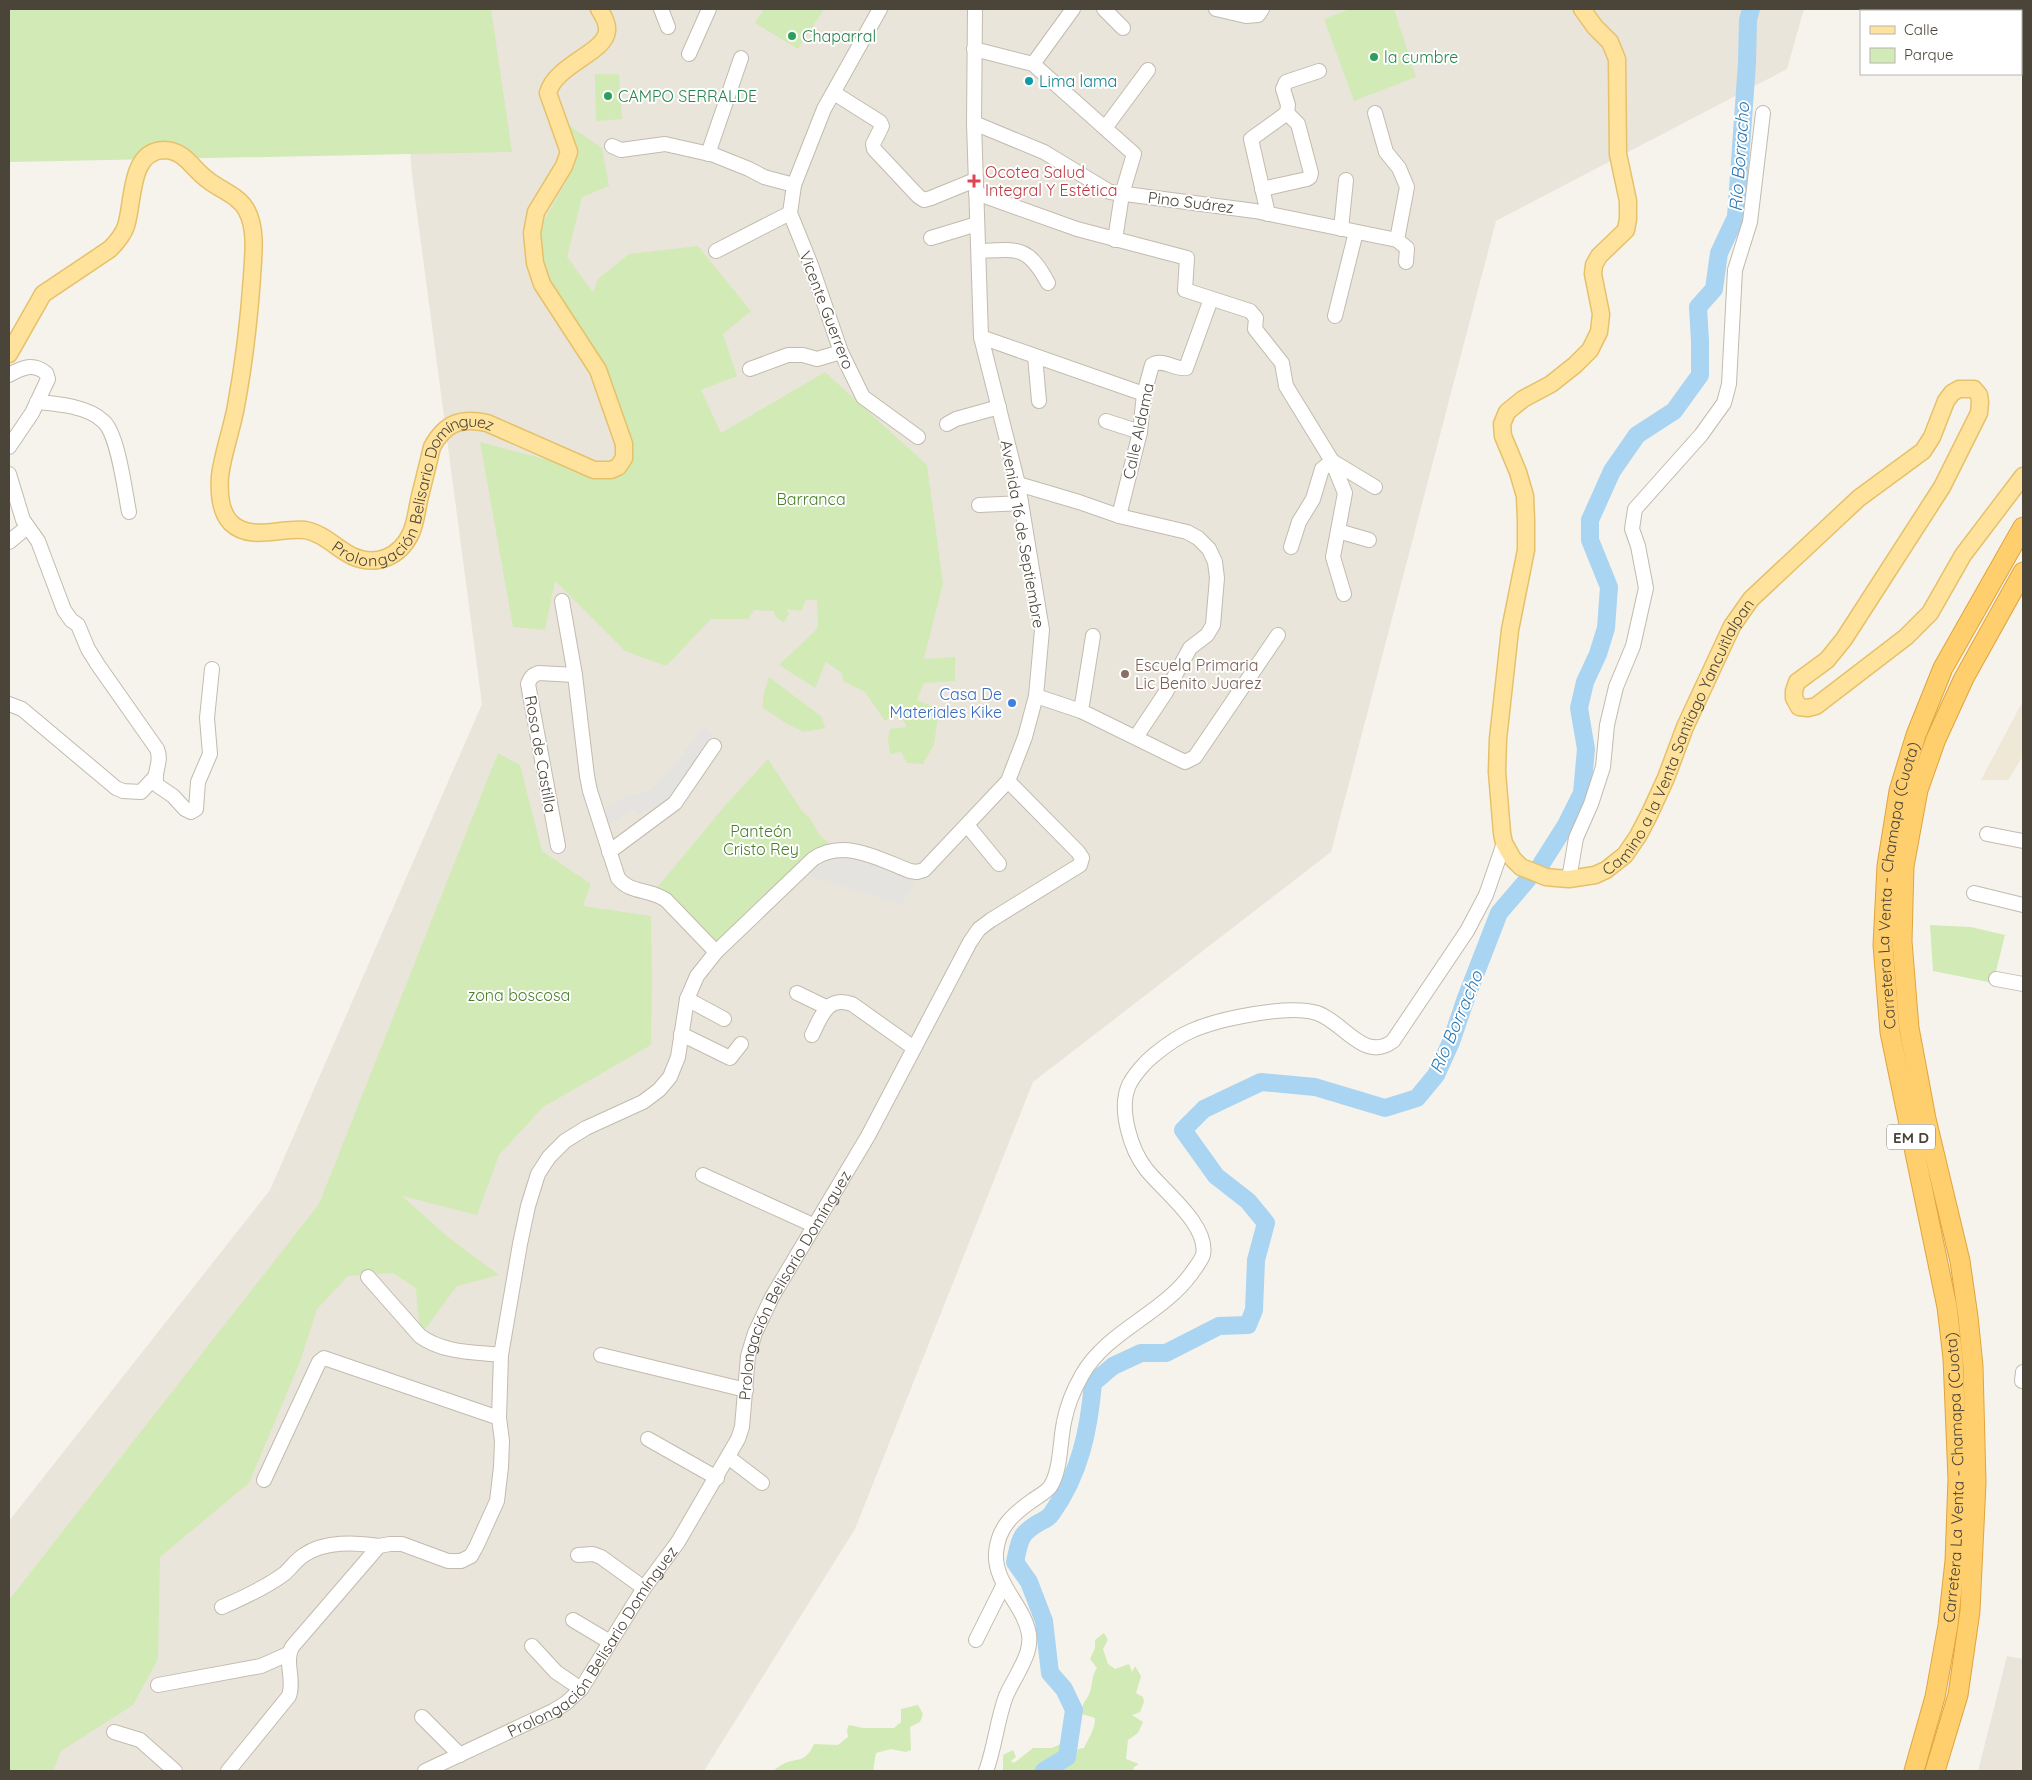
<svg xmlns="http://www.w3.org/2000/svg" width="2032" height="1780" viewBox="0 0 2032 1780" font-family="Quicksand,sans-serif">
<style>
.residential{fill:#eae5da}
.education{fill:#efe8d6}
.green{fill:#d2eab5}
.parking{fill:#e5e3e0}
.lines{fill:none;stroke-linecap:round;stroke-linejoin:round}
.river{stroke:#a9d4f2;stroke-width:18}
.minor-casing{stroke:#c2bbae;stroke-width:16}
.major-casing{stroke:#e6c16a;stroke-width:19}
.highway-casing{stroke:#e0a43c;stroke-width:21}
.minor{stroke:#fff;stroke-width:14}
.major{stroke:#ffe39c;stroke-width:16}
.highway{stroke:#ffcf6e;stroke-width:19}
.leisure-dot{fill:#2e9e5b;stroke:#fff;stroke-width:2}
.culture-dot{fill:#0f9aa8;stroke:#fff;stroke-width:2}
.health-dot{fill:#e0444e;stroke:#fff;stroke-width:2}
.education-dot{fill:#8d6e63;stroke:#fff;stroke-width:2}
.shop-dot{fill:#3f7fe0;stroke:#fff;stroke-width:2}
.labels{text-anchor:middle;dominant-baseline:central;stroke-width:4;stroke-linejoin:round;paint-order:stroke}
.shield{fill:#fff;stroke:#817c74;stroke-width:1}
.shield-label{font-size:15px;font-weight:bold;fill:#4b4439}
.leisure-label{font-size:16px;fill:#27864d;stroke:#fff;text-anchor:start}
.culture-label{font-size:16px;fill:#0d838f;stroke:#fff;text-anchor:start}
.health-label{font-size:16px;fill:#be3a42;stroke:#fff;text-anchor:start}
.street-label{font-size:16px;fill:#4b4439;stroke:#fff}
.park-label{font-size:16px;fill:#4a7f2a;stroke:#fff}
.education-label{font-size:16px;fill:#785e54;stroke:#fff;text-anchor:start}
.shop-label{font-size:16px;fill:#366cbe;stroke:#fff;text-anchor:end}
.water-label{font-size:18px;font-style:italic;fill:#2e7ab2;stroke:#fff}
</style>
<rect width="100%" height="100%" fill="#f6f3ec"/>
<!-- residential -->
<path class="residential" d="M398,9H1804L1787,69L1496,221L1331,852L1033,1082L855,1529L704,1771H9V1521L270,1190L482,704L412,175Z
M2007,1656L2023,1659V1771H1978Z"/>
<!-- education -->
<path class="education" d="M2023,701V756L2008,780H1981Z"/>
<!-- green -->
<path class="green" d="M9,9H491L512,152L9,162Z
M764,9H824L798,49L755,23Z
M1350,9H1394L1416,77L1354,101L1324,19Z
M595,74H619L622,119L596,121Z
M570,126L602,148L609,186L582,197L567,257L593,292L598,279L629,254L698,246L751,311L723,334L737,376L701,390L721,433L825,372L927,465L943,583L924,659L955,657V681L924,683L917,700L939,709L934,745L923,764L907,763L901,752L890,754L888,739L890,729L907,727L898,711L885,721L865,692L843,681L842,673L826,662L815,688L779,665L815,631L818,625L817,600H806L801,611L786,609L789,613L784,623L776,617L774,611L754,610L748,619H711L666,666L625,651L555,581L545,630L513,627L480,442L609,476L631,460L633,444L587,345L547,274L538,244L539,230L575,165Z
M769,677L822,717L825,728L804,732L787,724L763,708V696Z
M498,753L520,765L542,851L591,884L583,906L651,916L652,982L651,1045L543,1107L499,1155L477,1215L402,1196L448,1237L499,1275L457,1286L420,1336L416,1288L393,1273L348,1276L317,1309L300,1362L249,1483L160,1557L158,1659L133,1705L61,1751L53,1771H9V1600L319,1204Z
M768,759L802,811L810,818L820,836L832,845L717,950L656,889L723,808Z
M1930,925L1971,927L2005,935L1993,983L1933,971Z
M1104,1633L1108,1640L1103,1649L1108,1664L1115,1669L1129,1664L1132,1672L1135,1666L1141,1676L1136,1693L1143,1697L1144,1702L1140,1712L1132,1715L1143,1722L1138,1733L1128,1740L1126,1759L1139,1764L1134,1767L1133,1771H1003V1755L1013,1750L1016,1757L1011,1761L1014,1763L1033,1748H1052L1065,1742L1076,1754L1078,1749L1084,1748C1089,1737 1095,1730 1095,1718L1082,1714C1082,1701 1086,1702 1090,1692C1093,1683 1091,1676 1097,1668L1090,1659L1095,1648V1640Z
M918,1705L923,1714L920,1722L910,1727L911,1750L906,1752L891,1749L876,1753L873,1771H773C776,1769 779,1766 783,1764C798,1757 805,1764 814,1744L838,1745L848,1737L847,1730L849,1725L863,1728H894L901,1722V1709Z"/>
<!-- parking -->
<path class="parking" d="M704,725L715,736L670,801L639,814L633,810L608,825L603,808L631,795L651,790L662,777L669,772Z
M835,856L882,865L915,881L902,905L806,875Z"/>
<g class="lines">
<!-- river -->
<path class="river" d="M1540,866L1566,825L1582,793L1586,749L1579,708L1585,682L1598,654L1606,628L1609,587L1590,540V520L1612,471L1637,435L1674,411L1700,375V341L1698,307L1714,289L1719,253L1736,217L1747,63L1748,20L1751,9
M1044,1771L1067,1757L1074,1710L1064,1689L1050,1673L1044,1621L1029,1582L1015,1562C1020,1540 1019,1534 1040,1522C1045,1520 1049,1518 1052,1513C1080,1474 1089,1430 1093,1383L1113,1366L1141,1353H1166L1219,1326L1248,1325L1254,1310L1256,1260L1266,1223L1248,1201L1216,1176L1183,1130L1204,1109L1261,1082L1315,1087L1385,1108L1417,1098L1436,1075L1451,1042L1466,998L1499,913L1528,879"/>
<defs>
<g id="minor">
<path d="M661,9L668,27"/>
<path d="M880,9L824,109L794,185L790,213L811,265L841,352L863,397L918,437"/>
<path d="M1104,9L1123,28"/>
<path d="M1216,9L1246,16L1258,15L1262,9"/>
<path d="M974,49L1033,64L1134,154L1122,194L1115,240"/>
<path d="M689,54L709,9"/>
<path d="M1033,64L1073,9"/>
<path d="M834,93L880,122L882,126L873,144L874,149L918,196L924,200L931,198L975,180"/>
<path d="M1375,113L1386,152L1399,168L1407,187L1397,240"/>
<path d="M974,123L1044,152L1110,192L1255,211L1397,240L1407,248L1406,262"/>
<path d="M1105,128L1148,70"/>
<path d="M612,146L621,150L665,144L714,155L749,169L764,177L794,185"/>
<path d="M708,154L741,58"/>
<path d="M1262,189L1307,179L1310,177L1311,173L1298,124L1287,113"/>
<path d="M976,193L1077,229L1187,258L1185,290L1250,311L1256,318L1255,329L1282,363L1286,386L1332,461L1345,493L1333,557L1344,594"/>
<path d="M1268,214L1251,139L1287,113L1288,105L1283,89L1286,82L1319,71"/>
<path d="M1341,229L1346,180"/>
<path d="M931,238L977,224"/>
<path d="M716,251L790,213"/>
<path d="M979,251C1019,249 1028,246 1048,283"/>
<path d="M1335,316L1356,232"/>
<path d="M981,337L1144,394"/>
<path d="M1035,356L1039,401"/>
<path d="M750,369L788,355H803L817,359L841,352"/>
<path d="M9,375C23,367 33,363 46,373L48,379L32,413L9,447"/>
<path d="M37,402C58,404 87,406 103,421C118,433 125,492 129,512"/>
<path d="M1106,421L1140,432"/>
<path d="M947,424L956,419L999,407"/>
<path d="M9,474L23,520L38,541L64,610L71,620L78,625L88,649L98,665L157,749C163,763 152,772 157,785L173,796L185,809L191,812L196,809L198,782L210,754L207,718L212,669"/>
<path d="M1018,484L1079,502L1119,516L1187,532L1198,538L1209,549L1215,562L1217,578L1213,625L1207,635L1190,648L1166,692L1136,737"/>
<path d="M979,505L1021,503"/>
<path d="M1119,516L1140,432L1144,394L1152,365C1163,358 1175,370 1186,368L1211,299"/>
<path d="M1338,531L1369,540"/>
<path d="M9,542L26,528"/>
<path d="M1291,547L1299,522L1313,499L1322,469L1332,461L1375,487"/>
<path d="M562,601L575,675L587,776L590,791L618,878C631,894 648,888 666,900L716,952"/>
<path d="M1036,696L1081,711L1185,762L1195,757L1278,635"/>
<path d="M9,704L22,709L116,788L123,791L141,792L155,777"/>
<path d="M1081,711L1093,636"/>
<path d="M967,825L999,864"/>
<path d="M1987,834L2023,841"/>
<path d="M558,846L528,684C530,678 532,675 539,673L575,675"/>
<path d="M609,852L675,803L714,746"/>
<path d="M1569,879L1576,838L1591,804L1603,767L1607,725L1616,687L1633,646L1646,588L1638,546L1632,529L1635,509L1701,435L1724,403L1729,384L1735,270L1750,222L1763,113"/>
<path d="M1974,893L2023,905"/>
<path d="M1996,979L2023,984"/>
<path d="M797,993L826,1007"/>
<path d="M687,999L724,1019"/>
<path d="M681,1034L730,1058L741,1044"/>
<path d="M812,1035C821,1017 827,995 852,1004L914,1048"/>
<path d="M703,1175L813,1225"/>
<path d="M368,1277L420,1336C443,1353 474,1352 501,1355"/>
<path d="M601,1355L746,1390"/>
<path d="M2022,1381L2023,1372"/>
<path d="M648,1439L717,1478"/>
<path d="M728,1457L762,1483"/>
<path d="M264,1480L319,1362L324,1358L499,1418"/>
<path d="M578,1555L593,1554L601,1557L644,1588"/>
<path d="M222,1607C243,1598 266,1587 284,1574C291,1568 296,1560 304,1555C324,1541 356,1542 379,1546"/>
<path d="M573,1620L610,1642"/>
<path d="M976,1640L1004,1584"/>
<path d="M532,1646L556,1672L581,1689"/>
<path d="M158,1685L261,1666L288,1654"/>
<path d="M422,1717L460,1755"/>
<path d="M114,1732L140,1740L175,1771"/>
<path d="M228,1771L289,1696C295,1679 284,1663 292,1647L379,1546L390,1544H402L448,1561H461L471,1556L477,1545L497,1501L501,1467L502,1441L499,1418L501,1355L520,1244L528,1206L538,1174L549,1157L565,1141L586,1128L643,1102L659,1090L670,1077L678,1057L687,999L697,976L716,952L813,859C844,838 879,859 910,871L917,872L924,870L1008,781L1025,737L1036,696L1042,630L1018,484L981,337L974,123L975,9"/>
<path id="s1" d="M425,1771L553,1711L566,1703L581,1689L644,1588L678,1542L738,1439L742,1427L748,1356L755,1333L772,1297L868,1136L970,942L979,929L991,920L1080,865L1082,858L1078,852L1008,781"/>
<path d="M986,1771C995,1747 997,1720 1006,1696C1010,1687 1015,1679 1019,1671C1025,1659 1031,1648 1029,1634C1024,1605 994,1584 996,1553C998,1527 1013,1514 1033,1500C1039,1496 1046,1492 1050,1487C1061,1471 1060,1440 1064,1422C1067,1406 1074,1389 1082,1375C1107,1331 1161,1315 1191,1274C1195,1268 1201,1261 1203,1255C1209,1225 1163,1191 1146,1169C1131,1150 1118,1109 1129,1085C1134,1075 1145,1062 1154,1055C1165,1046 1177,1037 1191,1031C1218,1019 1288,1004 1317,1013C1344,1022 1364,1063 1393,1041L1467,931L1486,895L1504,843"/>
</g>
<g id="major">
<path id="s2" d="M1582,9L1595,27L1610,42L1617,59L1618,154L1628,201V219L1626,230L1599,256L1594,265L1593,274L1601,314L1599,332L1590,350L1575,365L1551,384L1523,399L1507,412L1502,424L1503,436L1518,472L1525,496L1526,520V550L1510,630L1498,739L1497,772L1502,833L1504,843L1513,859L1521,867L1546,877L1556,878L1569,879L1595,875L1606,870L1625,855L1638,836L1649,815L1666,778L1685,727L1732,626L1751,599L1859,498L1923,451L1932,437L1946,401L1952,393L1959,389H1974L1979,395L1980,402L1979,413L1942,487L1844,639L1827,660L1797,682L1794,691V698L1799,707L1808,708L1816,706L1906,637L1930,613L1963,555L2023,476"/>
<path id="s3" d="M9,354L43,294L110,249C117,242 123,235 126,226C134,201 129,151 164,150C185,150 193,170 208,180C220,190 240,196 247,211C257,230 253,257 252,277C249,320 244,363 236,406C232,429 223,452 220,476C219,491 220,512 231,523C251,542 282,527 305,530C323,533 336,548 352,556C376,567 400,557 411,533C416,522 417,508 420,496C424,480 428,464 432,447C445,423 461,417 487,423L594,470H611L618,467L624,458V444L598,370L542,284L535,263L532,233L536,212L564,166L569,152L548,93C555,65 605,53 607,31C608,23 603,15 599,9"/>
</g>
<g id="highway">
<path id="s4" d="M1914,1771L1935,1697L1948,1625L1955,1561L1958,1479L1953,1358L1947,1307L1890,1032L1883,945L1887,866L1899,791L1916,735L1943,668L2023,527"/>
<path d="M1935,1771L1958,1695L1970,1611L1976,1483L1973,1366L1968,1317L1960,1261L1926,1119L1909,1028L1902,941L1904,866L1918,790L1936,739L1964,678L2023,572"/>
</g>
</defs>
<!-- minor casing -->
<use href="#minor" class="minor-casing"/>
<!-- major casing -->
<use href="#major" class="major-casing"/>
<!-- highway casing -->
<use href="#highway" class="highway-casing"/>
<!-- minor -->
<use href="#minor" class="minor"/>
<!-- major -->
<use href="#major" class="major"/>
<!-- highway -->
<use href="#highway" class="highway"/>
</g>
<!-- markers -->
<g class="leisure-dot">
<circle cx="792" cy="36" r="5"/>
<circle cx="1374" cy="57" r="5"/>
<circle cx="608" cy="96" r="5"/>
</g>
<circle class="culture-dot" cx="1029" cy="81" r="5"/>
<path class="health-dot" d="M971.5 173.5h5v5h5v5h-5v5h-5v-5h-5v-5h5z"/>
<circle class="education-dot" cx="1125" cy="674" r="5"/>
<circle class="shop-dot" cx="1012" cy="703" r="5"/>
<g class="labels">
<!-- shield labels -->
<rect class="shield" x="1887" y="1124.5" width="48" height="25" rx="4"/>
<g class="shield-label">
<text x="1911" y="1137">EM D</text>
</g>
<!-- leisure labels -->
<g class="leisure-label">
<text x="802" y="36">Chaparral</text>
<text x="1384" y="57">la cumbre</text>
<text x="618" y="96">CAMPO SERRALDE</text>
</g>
<!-- culture labels -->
<g class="culture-label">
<text x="1039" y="81">Lima lama</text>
</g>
<!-- health labels -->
<g class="health-label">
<text x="985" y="172">Ocotea Salud<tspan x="985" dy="18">Integral Y Estética</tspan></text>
</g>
<!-- street labels -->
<g class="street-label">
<text transform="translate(1191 202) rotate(7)">Pino Suárez</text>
<text transform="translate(827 310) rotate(69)">Vicente Guerrero</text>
<text transform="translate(1138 431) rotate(-78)">Calle Aldama</text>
<text stroke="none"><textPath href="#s3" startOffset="930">Prolongación Belisario Domínguez</textPath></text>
<text transform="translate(1023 534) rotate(80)">Avenida 16 de Septiembre</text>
<text stroke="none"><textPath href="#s2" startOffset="1184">Camino a la Venta Santiago Yancuitlalpan</textPath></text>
<text transform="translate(541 754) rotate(80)">Rosa de Castilla</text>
<text stroke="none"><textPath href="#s4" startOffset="898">Carretera La Venta - Chamapa (Cuota)</textPath></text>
<text stroke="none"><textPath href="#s1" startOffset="639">Prolongación Belisario Domínguez</textPath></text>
<text stroke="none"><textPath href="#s4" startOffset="298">Carretera La Venta - Chamapa (Cuota)</textPath></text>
<text stroke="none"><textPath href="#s1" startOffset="219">Prolongación Belisario Domínguez</textPath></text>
</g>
<!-- park labels -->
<g class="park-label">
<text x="811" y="499">Barranca</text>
<text x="761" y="831">Panteón<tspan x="761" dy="18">Cristo Rey</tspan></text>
<text x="519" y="995">zona boscosa</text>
</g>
<!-- education labels -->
<g class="education-label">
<text x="1135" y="665">Escuela Primaria<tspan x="1135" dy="18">Lic Benito Juarez</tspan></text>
</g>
<!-- shop labels -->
<g class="shop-label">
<text x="1002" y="694">Casa De<tspan x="1002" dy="18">Materiales Kike</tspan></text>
</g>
<!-- water labels -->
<g class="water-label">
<text transform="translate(1739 157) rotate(-86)">Río Borracho</text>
<text transform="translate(1456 1022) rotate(-67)">Río Borracho</text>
</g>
</g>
<!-- border -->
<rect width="2032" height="1780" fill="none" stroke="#4b4439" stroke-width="20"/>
<!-- legend -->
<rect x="1860" y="10" width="162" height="65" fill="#ffffff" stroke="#b7b4b0"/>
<rect x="1870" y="26" width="25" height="8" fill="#ffe39c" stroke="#b7b4b0"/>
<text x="1904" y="35" font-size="15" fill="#4b4439">Calle</text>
<rect x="1870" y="48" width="25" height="15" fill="#d2eab5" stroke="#b7b4b0"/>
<text x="1904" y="60" font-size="15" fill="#4b4439">Parque</text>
</svg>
